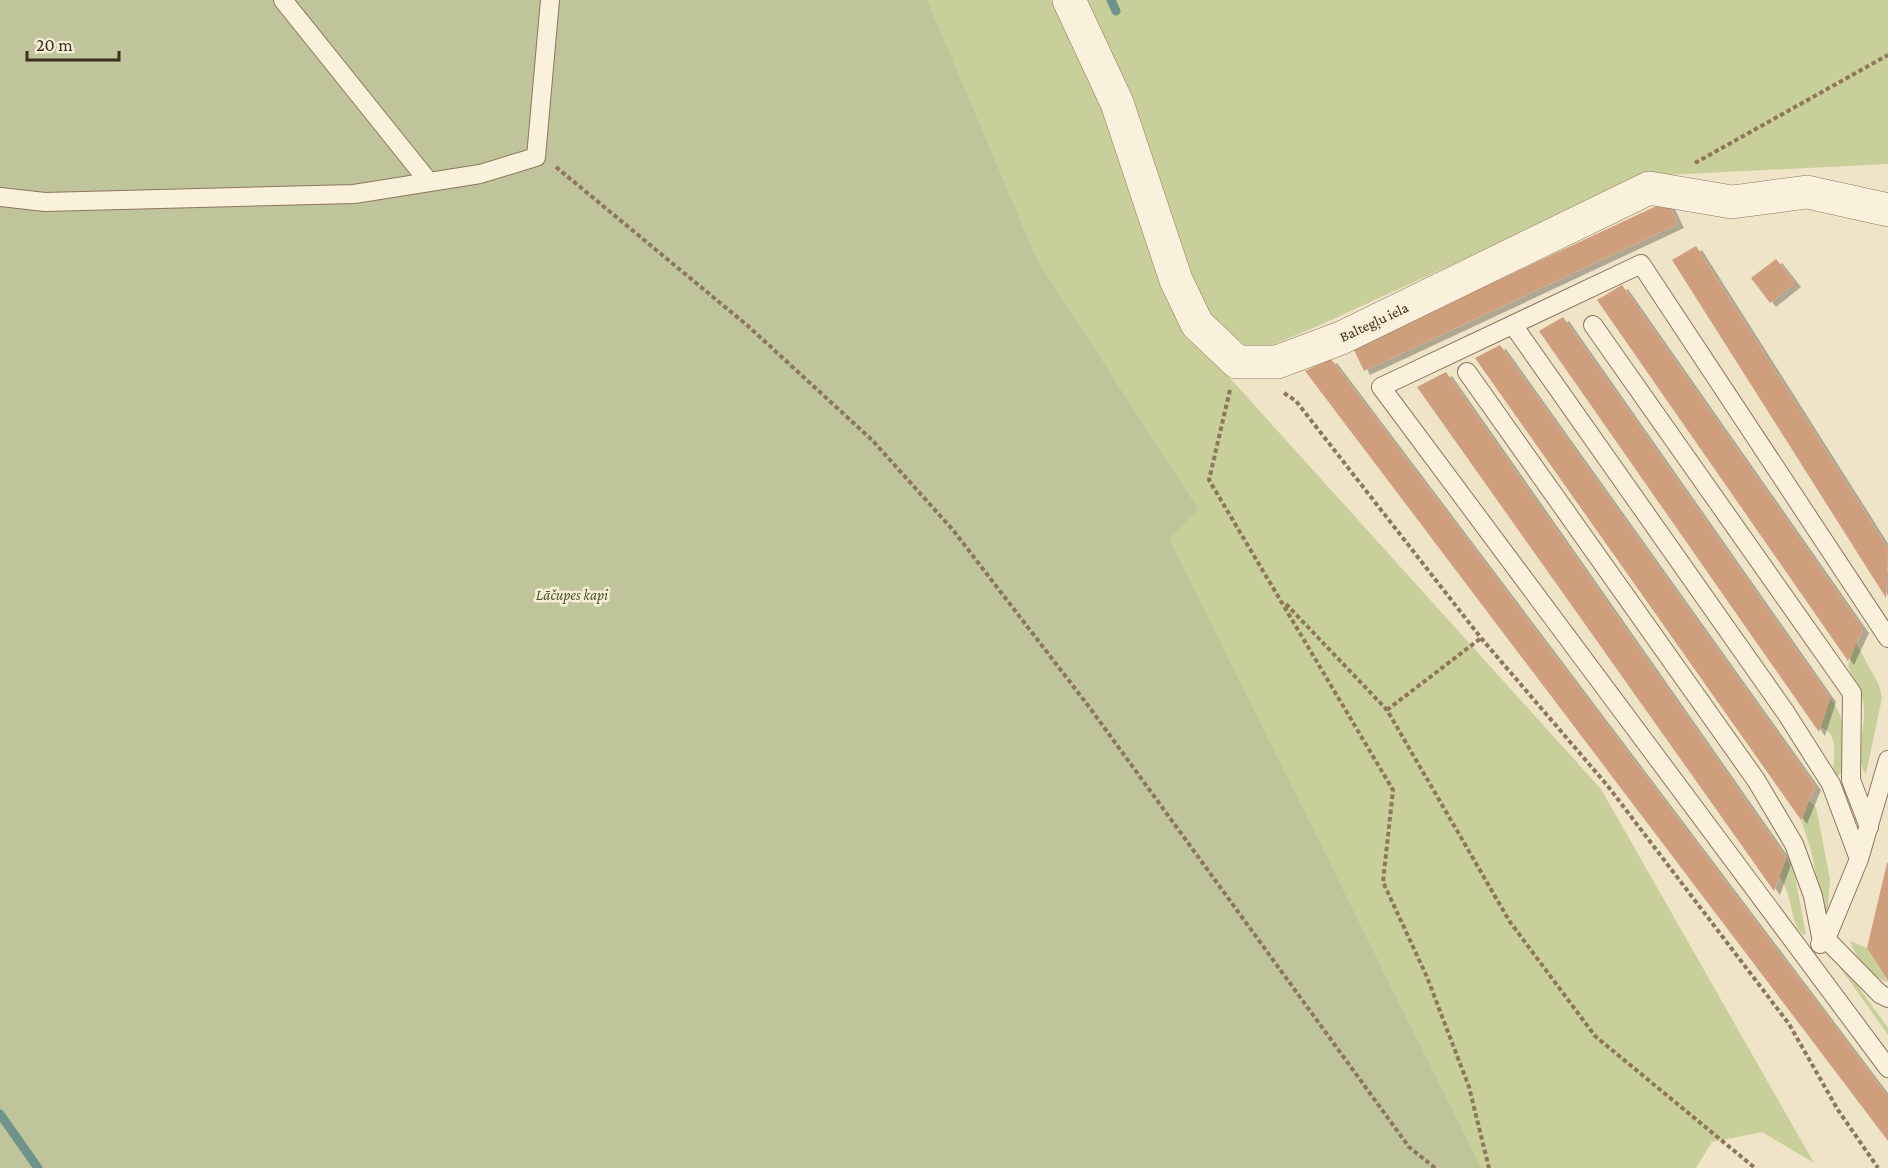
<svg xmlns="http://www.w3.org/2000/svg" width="1888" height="1168" viewBox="0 0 1888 1168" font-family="'Crimson Pro',serif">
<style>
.green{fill:#c9cf9b}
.cemetery{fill:#bfc49a}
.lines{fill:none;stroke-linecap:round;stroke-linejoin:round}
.stream{stroke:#6f938a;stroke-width:9}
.building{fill:#cf9f7d;filter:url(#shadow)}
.service-casing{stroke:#8d765c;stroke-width:20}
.minor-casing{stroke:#8d765c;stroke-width:34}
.path{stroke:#8d765c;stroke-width:4;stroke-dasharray:4.5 3;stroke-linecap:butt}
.service{stroke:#faf1dc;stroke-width:18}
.minor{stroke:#faf1dc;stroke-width:33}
.labels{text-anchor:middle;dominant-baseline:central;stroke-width:5;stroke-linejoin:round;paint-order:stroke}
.street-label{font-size:15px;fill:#3d2e20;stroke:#f7eed8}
.park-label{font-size:15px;font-style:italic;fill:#4d5a26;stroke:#f7eed8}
</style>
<defs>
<filter id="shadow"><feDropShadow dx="6" dy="4" stdDeviation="0" flood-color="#0004"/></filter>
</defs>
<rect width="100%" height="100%" fill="#f0e4c8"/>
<!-- green -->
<path class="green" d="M0,0H1888V164L1646,176L1318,326L1220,367L1601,789L1814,1163L1762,1132L1712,1142L1696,1168H0Z
M1856,643L1879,685L1882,698L1866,774C1855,764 1865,725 1864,709C1864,691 1852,681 1848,665Z
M1830,698C1849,722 1844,742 1843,771L1838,776L1833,771C1834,755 1839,733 1820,727Z
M1809,801L1816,807L1830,879L1827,919L1823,911L1811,850L1801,820Z
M1786,858L1794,871L1806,934L1804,935C1790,928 1793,892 1779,877Z
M1850,941L1867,948L1888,982C1869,976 1857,959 1850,941Z
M1834,959L1840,961L1888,1028V1035Z"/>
<!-- cemetery -->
<path class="cemetery" d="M0,0H927L1037,260L1198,509L1169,539L1481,1168H0Z"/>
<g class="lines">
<!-- stream -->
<path class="stream" d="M1111,0L1116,11
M0,1114L38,1168"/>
</g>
<!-- building -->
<path class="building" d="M1667,201L1678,224L1364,371L1353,348Z
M1696,246L1888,549L1886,598L1672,260Z
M1776,259L1795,283L1770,303L1751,278Z
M1622,285L1863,629L1848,661L1597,300Z
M1563,317L1830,698L1819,732L1539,331Z
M1500,345L1815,786L1801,820L1475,358Z
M1331,359L1888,1097V1141L1305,371Z
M1446,372L1786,858L1774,891L1417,387Z
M1887,863H1888V981L1867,948Z"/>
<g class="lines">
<defs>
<path id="service" d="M283,0L429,182
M0,197L45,202L354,194L480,174L536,157L550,0
M1513,325L1786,713L1831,784L1859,859
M1593,325L1852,693L1851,780L1869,827
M1467,372L1756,780L1794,844L1813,896L1822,942
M1888,638L1641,264L1381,387L1888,1068
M1826,939L1880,994L1888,998
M1820,944L1826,939L1859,859L1888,760"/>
<path id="minor" d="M1069,0L1117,103L1176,280L1197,324L1237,362H1277L1341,338L1649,188L1732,202L1807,192L1888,210"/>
</defs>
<!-- service casing -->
<use href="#service" class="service-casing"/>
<!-- minor casing -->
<use href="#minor" class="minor-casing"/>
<!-- path -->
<path class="path" d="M1695,163L1888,55
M556,167L748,326L872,440L953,530L1090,708L1409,1147L1435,1168
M1230,390L1209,480L1393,790L1383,882L1427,977L1469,1087L1489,1168
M1284,393L1296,401L1481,638L1607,785L1789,1024L1838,1110L1878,1168
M1286,604L1387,710L1510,922L1595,1036L1755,1168
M1387,710L1481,638"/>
<!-- service -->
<use href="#service" class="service"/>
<!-- minor -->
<use href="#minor" class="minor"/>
</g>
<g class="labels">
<!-- street labels -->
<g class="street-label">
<text transform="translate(1374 322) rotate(-25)">Baltegļu iela</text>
</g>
<!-- park labels -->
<g class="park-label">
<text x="572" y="595">Lāčupes kapi</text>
</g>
</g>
<!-- scale -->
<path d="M27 51v9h92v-9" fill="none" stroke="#3d2e20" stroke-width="3"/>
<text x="36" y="51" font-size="18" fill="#3d2e20" stroke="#f7eed8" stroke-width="4.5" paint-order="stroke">20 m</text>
</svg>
